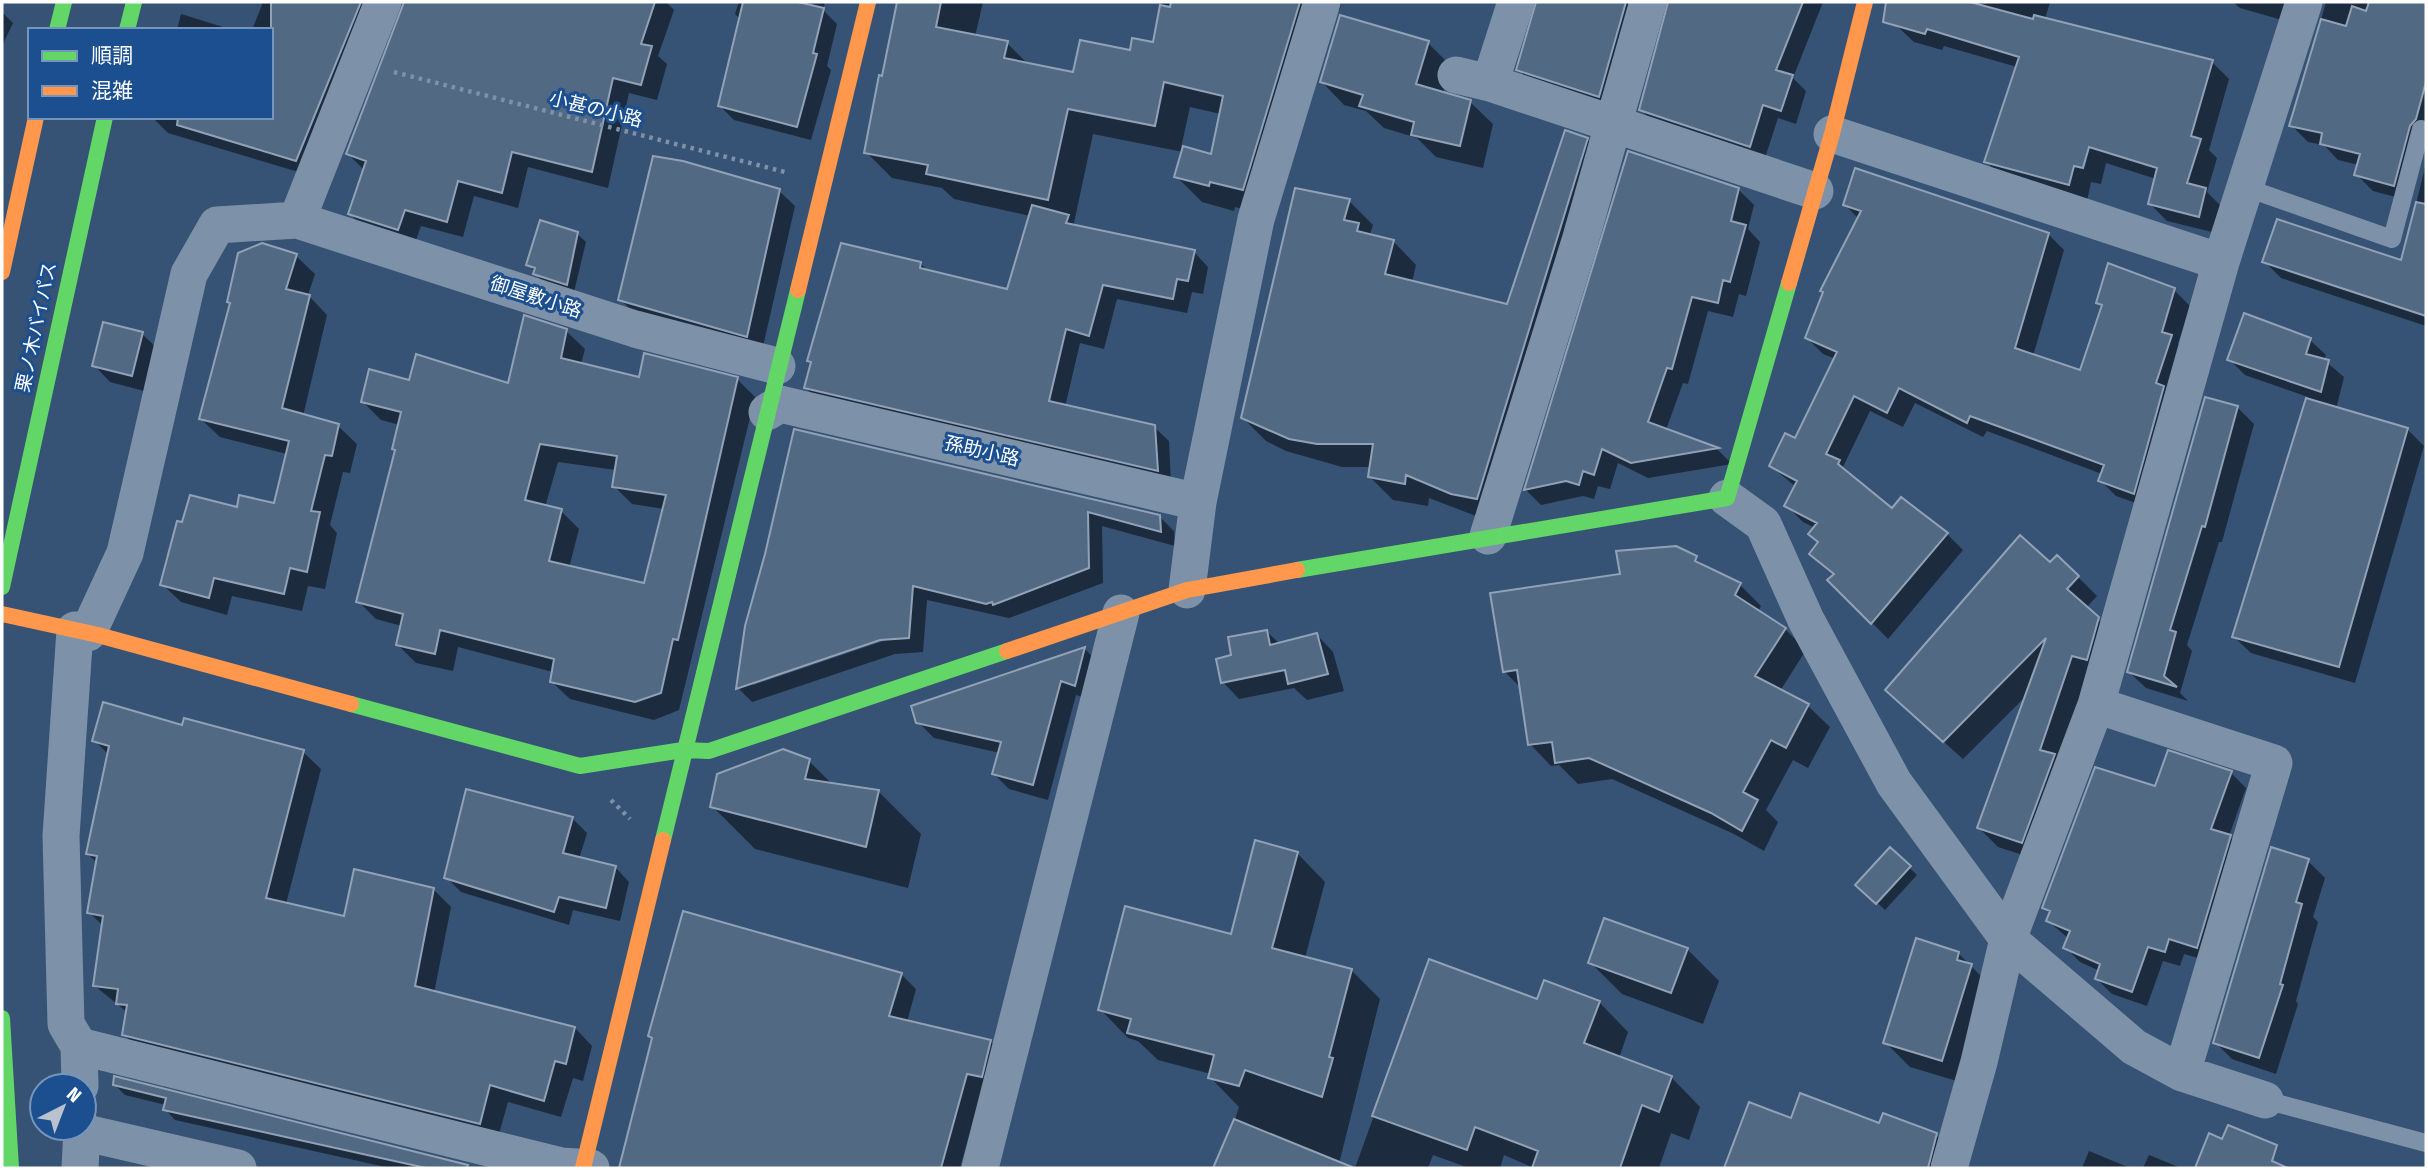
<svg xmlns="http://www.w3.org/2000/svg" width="2428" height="1170" viewBox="0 0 2428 1170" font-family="'Fira Sans Condensed','Noto Sans JP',sans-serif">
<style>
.shadow{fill:#0007;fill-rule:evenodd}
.building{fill:#526984;stroke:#92a2b6;stroke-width:2;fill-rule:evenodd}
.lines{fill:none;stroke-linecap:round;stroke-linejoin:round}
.path{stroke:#7d92a8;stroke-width:4.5;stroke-dasharray:3.5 5;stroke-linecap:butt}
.lane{stroke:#7d92a8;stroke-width:18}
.street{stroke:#7d92a8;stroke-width:37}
.fast{stroke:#63d668;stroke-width:16}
.slow{stroke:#ff974d;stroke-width:16}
.labels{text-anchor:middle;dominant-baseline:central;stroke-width:6;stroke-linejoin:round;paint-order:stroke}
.street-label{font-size:19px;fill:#fff;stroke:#1b4f8f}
</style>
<rect width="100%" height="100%" fill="#365274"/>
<!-- shadow -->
<path class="shadow" d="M263,2H386L312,176L168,133L152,117H271V30H252Z
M405,2H666L674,10L658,56L667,64L657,100L629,93L608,188L528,167L518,208L474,196L463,237L421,226L414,246L366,230L350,214L365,171L348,154Z
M739,2H825L823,10L837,24L827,66L831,70L811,140L734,120L720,106L741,20L735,14Z
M899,2H983L975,37L1007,43L1029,65L1075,74L1154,44L1162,2H1341L1340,9L1327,22L1269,215L1235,207L1234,211L1202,202L1176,176L1183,152L1093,134L1074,223L1079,228L1194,252L1208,267L1203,294L1192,292L1187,313L1117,299L1104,349L1080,343L1065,407L1154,427L1169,441L1171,484L820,402L806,388L812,364L809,361L921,264L929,272L1009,291L1030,216L954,199L942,188L892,178L866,152ZM1190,107L1221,114L1213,156L1181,148Z
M1538,2H1648L1614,111L1533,84L1518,69Z
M1670,2H1823L1793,78L1806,91L1796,124L1778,118L1764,161L1656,125L1641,110Z
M1903,2H2050L2045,19L2212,62L2229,79L2209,150L2217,158L2207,192L2222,207L2216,233L2167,221L2150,204L2156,179L2106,163L2101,184L2091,182L2087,201L2003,179L1986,161L2017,67L1944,46L1942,50L1914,42L1896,25Z
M2233,2H2308L2296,24L2240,8Z
M2326,2H2426V142L2411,201L2373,191L2356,174L2359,165L2338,160L2324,145L2308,142L2291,125Z
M2,12L13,23L2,46Z
M181,14L233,30H177Z
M1428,43L1451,66L1443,94L1470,102L1493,124L1483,168L1436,157L1417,138L1384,128L1366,111L1344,105L1322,82Z
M1587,139L1610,163L1476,516L1429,498L1428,506L1393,500L1370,477L1371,467H1342L1286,451L1266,441L1243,418L1349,201L1373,225L1370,234L1393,241L1416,265L1412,282L1508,307Z
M1629,153L1738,189L1754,205L1748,229L1760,242L1746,296L1739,294L1733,317L1708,311L1688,384L1683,383L1666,430L1718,450L1732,464L1648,478L1618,463L1610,489L1598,486L1594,499L1583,496L1541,505L1526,490Z
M2426,163V326L2281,278L2264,261L2402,262Z
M779,191L795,206L762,351L635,314L620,299Z
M1845,205L2048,234L2064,250L2033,356L2081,372L2103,308L2098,303L2174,290L2190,306L2178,344L2187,353L2150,508L2116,496L2100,480L2102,474L1987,431L1983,437L1915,403L1903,427L1870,411L1843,467L1892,511L1947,534L1963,550L1888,639L1830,580L1835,575L1811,554L1820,543L1815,528L1803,522L1787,506L1796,487L1771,466L1795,440L1836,359L1823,354L1807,338L1859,219Z
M577,234L586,242L574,292L543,282L528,264Z
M262,245L296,256L315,274L308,295L327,315L303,416L338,426L357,444L350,473L343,472L330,525L337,533L325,589L308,586L302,611L232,596L227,615L181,602L162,584L184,524L238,510L275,505L287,454L220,437L201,419Z
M566,331L585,349L581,364L641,379H737L755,397L679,710L654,720L570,699L551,681L553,672L458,647L453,671L416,663L398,645L402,626L376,619L358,601L397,451L400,425L381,420L363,402L411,382L509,385ZM558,462L616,470L614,486L632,504L664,509L645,585L569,568L579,529L561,511L545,507Z
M142,334L159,350L148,392L110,382L94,365Z
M2310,340L2326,355L2324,360L2344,377L2336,409L2407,429L2424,446L2355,683L2251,653L2234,637L2308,397L2245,375L2229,359Z
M2237,407L2254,424L2222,542H2219L2187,645L2192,651L2180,693L2188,701L2146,688L2129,672Z
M795,431L1159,516L1174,531L1175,546L1102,526L1103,583L1009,618L927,600L923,652L895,654L752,702L738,688ZM888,635L889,639L753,685V681Z
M1676,548L1740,585L1761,606L1758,612L1785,629L1806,650L1780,691L1808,706L1830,727L1808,768L1793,760L1766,810L1778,822L1764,851L1734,834L1612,779L1578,784L1559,765L1551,766L1530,744L1521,688L1505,672L1622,576Z
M2050,565L2078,577L2097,596L2086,608L2117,638L2041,861L1998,847L1979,828L2028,694L1963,759L1906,708Z
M1267,632L1280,644L1317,635L1333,652L1344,691L1307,700L1294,688L1239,699L1223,682L1233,656Z
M1085,649L1100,664L1091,700L1076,695L1048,800L1009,789L994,774L1000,753L934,738L918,722L913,707Z
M183,727L303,752L321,769L286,904L345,918L433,889L451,907L434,993L575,1028L592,1046L583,1081L573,1078L561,1117L508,1102L497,1141L141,1052L124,1034L128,1013L95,986L103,926L89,912L97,863L88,854L109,755L94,740Z
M809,761L833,785L879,792L921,834L908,888L755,849L712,806Z
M2231,773L2246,788L2229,836L2245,852L2212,962L2184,954L2180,966L2163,961L2147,1006L2112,994L2097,979L2100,971L2080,962L2065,947L2068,938L2048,921L2051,914L2044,908L2156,788Z
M572,818L587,833L579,859L615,867L629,882L620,921L573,910L569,925L461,892L446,877Z
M1890,849L1917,875L1885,910L1866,892Z
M2272,850L2308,861L2325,878L2313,917L2318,922L2296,1001L2298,1004L2276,1074L2232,1059L2215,1042Z
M1297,853L1325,882L1305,958L1351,970L1380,999L1338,1168H1215L1228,1141L1239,1107L1210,1077L1211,1074L1158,1060L1138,1041L1128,1038L1100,1009L1232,937Z
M1687,949L1719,981L1703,1024L1622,994L1590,962Z
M1958,953L1996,991L1967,1084L1910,1067L1885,1042Z
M1430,961L1538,1001L1599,1002L1628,1032L1619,1058L1671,1077L1700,1107L1689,1140L1671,1133L1659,1168H1534L1504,1155L1500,1168H1469L1433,1155L1428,1168H1355Z
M901,974L916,989L907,1022L990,1041L1005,1056L982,1088L960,1168H626L634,1119L632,1117L653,1039L650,1036Z
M115,1085L468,1166L470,1168H390L175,1120L165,1109L166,1105L125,1095Z
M1750,1104L1792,1120L1880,1125L1936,1135L1967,1166L1966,1168H1725Z
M2089,1151L2130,1168H2082Z
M2149,1155L2181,1168H2143Z"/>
<!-- building -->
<path class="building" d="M271,2H361L296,161L177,125L178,117H271Z
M404,2H655L641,44L652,46L641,85L613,78L592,172L512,152L502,193L458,181L447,222L405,210L398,230L348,214L366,161L346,154Z
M743,2H798L824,8L813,53L817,54L797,127L718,106Z
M897,2H941L936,27L1008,41L1004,58L1073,72L1080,40L1130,50L1132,38L1153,42L1160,5L1170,7L1171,2H1300L1243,190L1210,182L1209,186L1174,177L1183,146L1211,154L1223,96L1164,82L1155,126L1068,109L1048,200L926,174L928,165L864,153L879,75L882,76Z
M1536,2H1626L1599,97L1516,70Z
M1668,2H1803L1776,70L1793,75L1781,111L1763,105L1750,147L1639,110Z
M1886,2H1970L2033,19L2034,15L2213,60L2191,136L2201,139L2187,183L2206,188L2199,217L2148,204L2157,168L2089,147L2083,168L2074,166L2069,185L1984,162L2019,57L1927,29L1925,34L1883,22Z
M2369,2H2426V82L2416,119L2410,126L2394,186L2354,175L2360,154L2320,144L2322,133L2289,126L2321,19L2346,26L2352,6L2366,11Z
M1340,15L1429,41L1416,84L1471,100L1460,146L1411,135L1414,122L1359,106L1363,95L1320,82Z
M1565,130L1588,138L1477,499L1451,494L1406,475L1405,484L1368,477L1373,444H1317L1289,439L1241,418L1295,188L1350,199L1344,220L1359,223L1357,231L1394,240L1385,274L1507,304Z
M1628,151L1739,188L1731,221L1746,225L1730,282L1723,280L1718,303L1692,297L1672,369L1667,368L1648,422L1719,448L1631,463L1602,449L1594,475L1583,471L1579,485L1566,481L1524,490Z
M653,156L683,161L780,189L747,337L618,300Z
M1855,168L2049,233L2015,348L2080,370L2102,305L2096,303L2108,263L2175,288L2162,332L2172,335L2156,383L2164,386L2134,494L2098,481L2104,465L1970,416L1967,423L1899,388L1887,413L1854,396L1826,454L1840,460L1838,464L1892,508L1901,497L1948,533L1871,624L1827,580L1834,574L1809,554L1818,542L1808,534L1817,523L1784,506L1797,481L1769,466L1785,433L1795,438L1837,352L1805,338L1823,292L1820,291L1861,211L1843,205Z
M2416,202L2426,204V316L2262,262L2277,219L2401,260Z
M1032,205L1069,215L1066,223L1195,250L1188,281L1177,279L1173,299L1103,285L1089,336L1066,329L1049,401L1155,425L1158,471L804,388L811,362L807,361L841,243L921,262L920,268L1007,289Z
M540,220L578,232L567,285L533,274L535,268L526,265Z
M262,243L297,254L286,289L310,295L282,408L339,424L332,456L325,455L311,511L320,512L307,572L290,568L284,594L214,578L209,598L160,585L177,521L182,522L190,495L237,507L239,495L274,503L289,441L199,419L230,303L227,302L238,253Z
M2244,313L2311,338L2306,354L2329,360L2321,392L2227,360Z
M524,315L567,329L561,358L639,377L644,353L738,377L678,640L673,639L661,693L635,702L550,682L554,659L440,630L435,654L396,645L403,614L356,602L395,450L392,449L401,412L361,402L369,369L409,380L416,354L508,383ZM540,444L617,456L612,487L666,495L644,583L549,561L562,509L525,500Z
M103,322L143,332L132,376L92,366Z
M2205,397L2238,406L2205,527L2202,526L2170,630L2176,632L2164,676L2177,687L2127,672Z
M2306,398L2408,428L2339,667L2232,637Z
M794,429L1160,515L1161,532L1088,512L1089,568L993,605L992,602L986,604L913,586L909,638L880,640L736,689L745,626L765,554Z
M2020,535L2050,562L2057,555L2079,576L2067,589L2099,617L2087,660L2072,656L2040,750L2055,754L2022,843L1977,828L2046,638L1943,742L1885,690Z
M1676,546L1697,556L1695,561L1741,583L1735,595L1786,628L1755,676L1809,704L1786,748L1771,740L1743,792L1758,800L1742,831L1711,813L1589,758L1555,763L1552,742L1528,745L1517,670L1503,672L1490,593L1620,574L1616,551Z
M1267,630L1270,645L1317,633L1328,674L1288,684L1285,670L1221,683L1216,659L1231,655L1228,637Z
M1085,647L1075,686L1061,681L1033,785L992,774L1001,742L916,723L911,706Z
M103,702L182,725L184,718L304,750L266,898L344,916L354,869L434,888L415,986L575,1027L566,1064L555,1061L544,1101L490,1085L480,1124L122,1035L127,1005L116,1004L118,989L93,986L103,916L87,913L97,856L86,854L109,746L92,741Z
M783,749L810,759L805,779L879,790L866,847L710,807L717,774Z
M2168,750L2232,771L2211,829L2231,835L2197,948L2169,939L2165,952L2148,947L2132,992L2095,979L2100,964L2063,948L2070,931L2046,921L2050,911L2042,908L2095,767L2155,786Z
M466,789L573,817L563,853L616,866L606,908L559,897L554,912L444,878Z
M1255,840L1298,852L1272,948L1352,969L1329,1057L1333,1058L1322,1097L1245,1070L1239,1086L1208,1078L1214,1055L1127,1033L1131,1019L1098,1010L1125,906L1231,934Z
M1890,847L1911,866L1876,904L1855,885Z
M2271,847L2309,859L2296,902L2302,904L2280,984L2283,985L2259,1058L2213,1043Z
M683,911L902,973L889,1016L991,1040L982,1077L967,1074L941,1168H619L652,1038L648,1036Z
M1604,918L1688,948L1671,993L1588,963Z
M1916,938L1959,952L1957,960L1972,964L1942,1061L1883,1043Z
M1429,959L1537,999L1544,980L1600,1001L1584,1043L1672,1076L1659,1112L1642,1105L1620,1168H1532L1538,1151L1475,1127L1467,1150L1372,1116Z
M114,1076L468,1165L467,1168H426L163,1110L166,1098L113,1085Z
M1800,1093L1879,1123L1883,1113L1937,1133L1928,1168H1724L1749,1102L1791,1118Z
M1234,1119L1352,1167V1168H1213Z
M2228,1125L2277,1145L2272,1161L2288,1168H2195L2209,1133L2222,1139Z"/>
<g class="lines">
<!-- path -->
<path class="path" d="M394,72L789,173
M611,800L630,819"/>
<!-- lane -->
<path class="lane" d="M2247,188L2392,239L2421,129
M2265,1100L2426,1143"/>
<!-- street -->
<path class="street" d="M1456,75L1490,83L1815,191
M1490,83L1516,2
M1832,134L2221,262
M297,220L383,2
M767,412L780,404L1198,502
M1727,498L1763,524L1806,620L1894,783L2008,939L2134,1047L2182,1073L2265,1100
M1488,536L1580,241L1648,2
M1187,590L1198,502L1256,219L1322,2
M75,630L61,836L66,1024L79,1046L80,1086
M88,633L125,553L189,274L217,225L297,220L635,329L777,366
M2096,705L2274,763L2182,1073
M79,1046L561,1166L591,1168
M82,1132L238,1168
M80,1168L82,1128
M980,1168L1121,613
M1949,1168L1979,1062L2008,939L2096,705L2221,262L2304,2"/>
<!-- fast -->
<path class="fast" d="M57,30L64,2
M127,30L134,2
M1297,570L1727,498L1789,283
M2,587L105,117
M351,704L580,766L683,750L709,751L1007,651
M663,840L798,290
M2,1018L11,1168"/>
<!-- slow -->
<path class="slow" d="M2,272L36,117
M1789,283L1832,134L1865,2
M798,290L868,2
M2,614L98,635L351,704
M1007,651L1187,590L1297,570
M583,1168L663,840"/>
</g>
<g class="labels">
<!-- street labels -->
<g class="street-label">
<text transform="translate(596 109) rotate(14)">小甚の小路</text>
<text transform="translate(536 297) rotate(18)">御屋敷小路</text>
<text transform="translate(36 327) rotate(-78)">栗ノ木バイパス</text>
<text transform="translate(982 451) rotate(13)">孫助小路</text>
</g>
</g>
<!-- border -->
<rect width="2428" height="1170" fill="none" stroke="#ffffff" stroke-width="7"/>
<!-- legend -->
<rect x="28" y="28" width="245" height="91" fill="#1b4f8f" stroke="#7695bc" stroke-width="2"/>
<rect x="42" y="51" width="35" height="10" fill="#63d668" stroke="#7695bc" stroke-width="2"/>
<text x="91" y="63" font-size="21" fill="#ffffff">順調</text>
<rect x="42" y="86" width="35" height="10" fill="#ff974d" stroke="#7695bc" stroke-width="2"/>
<text x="91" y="98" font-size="21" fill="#ffffff">混雑</text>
<!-- north arrow -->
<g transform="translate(63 1107) rotate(42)"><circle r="33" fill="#1b4f8f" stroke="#7695bc" stroke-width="2"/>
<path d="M0-5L12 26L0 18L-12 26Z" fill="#b9c2ce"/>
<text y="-10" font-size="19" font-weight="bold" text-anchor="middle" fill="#ffffff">N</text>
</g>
</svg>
